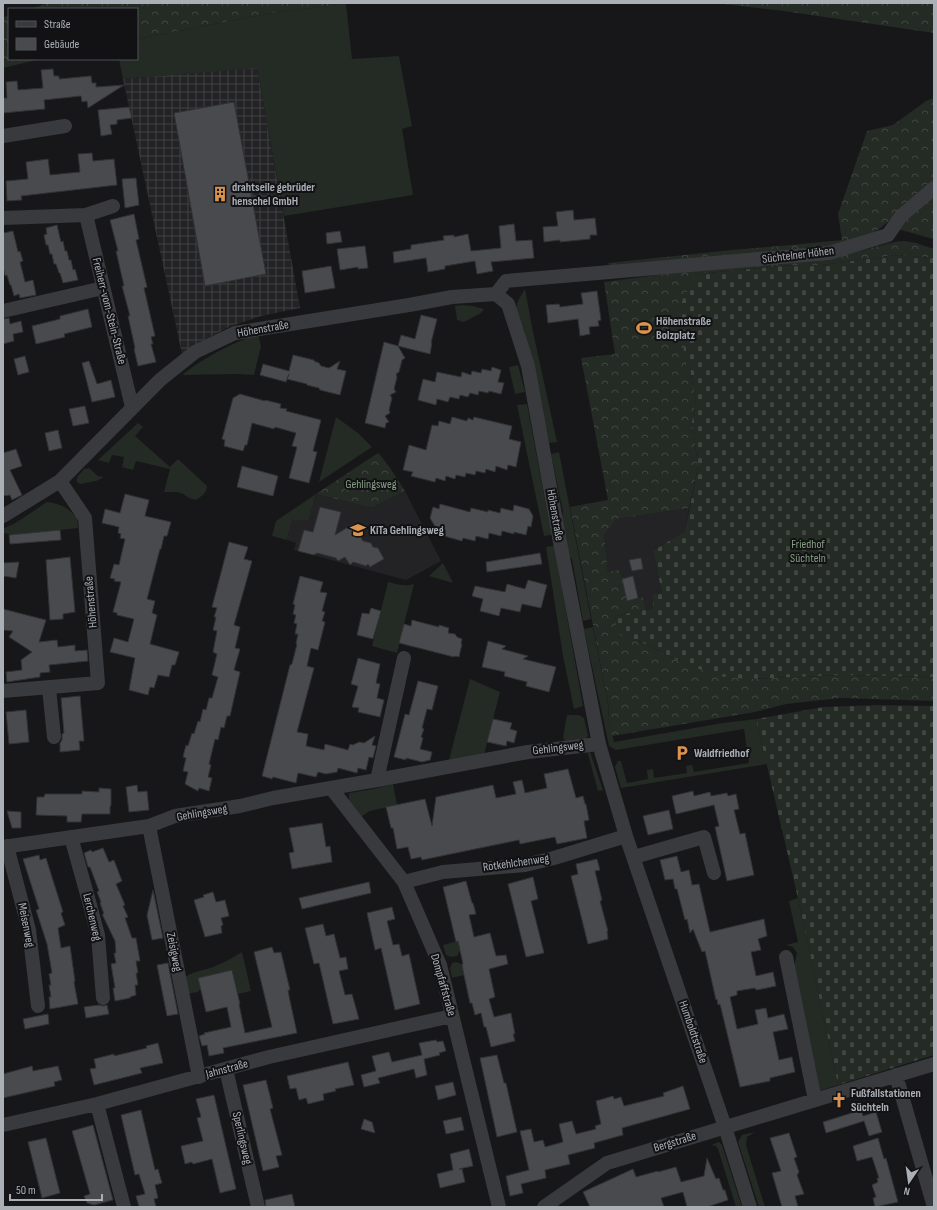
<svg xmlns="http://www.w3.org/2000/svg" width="937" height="1210" viewBox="0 0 937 1210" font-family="'Sofia Sans Condensed',sans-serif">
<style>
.built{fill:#232325}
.industrial{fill:url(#industrial-grid)}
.grass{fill:#242a24}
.forest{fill:url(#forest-crowns)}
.cemetery{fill:url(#cemetery-stones)}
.building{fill:#494a4d;stroke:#313234}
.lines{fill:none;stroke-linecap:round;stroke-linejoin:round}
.street{stroke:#383a3d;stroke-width:14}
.labels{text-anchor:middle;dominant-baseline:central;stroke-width:4;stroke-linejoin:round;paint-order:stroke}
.poi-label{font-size:12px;font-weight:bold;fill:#abb0b7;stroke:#121214;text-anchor:start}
.street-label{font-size:12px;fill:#abb0b7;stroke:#121214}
.park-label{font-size:12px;fill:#879f84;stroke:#121214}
</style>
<defs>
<pattern id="industrial-grid" width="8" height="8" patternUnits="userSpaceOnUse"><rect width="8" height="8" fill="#232325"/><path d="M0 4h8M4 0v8" fill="none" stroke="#404042"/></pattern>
<pattern id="forest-crowns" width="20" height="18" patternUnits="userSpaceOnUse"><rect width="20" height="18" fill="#242a24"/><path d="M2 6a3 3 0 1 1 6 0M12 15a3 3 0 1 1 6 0" fill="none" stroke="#414642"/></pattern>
<pattern id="cemetery-stones" width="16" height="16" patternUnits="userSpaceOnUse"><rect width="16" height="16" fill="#242a24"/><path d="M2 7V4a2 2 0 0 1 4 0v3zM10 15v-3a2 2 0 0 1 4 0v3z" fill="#414642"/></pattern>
</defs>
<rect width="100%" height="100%" fill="#171719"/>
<!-- built -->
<path class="built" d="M405,491L441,561L406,580L294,550L296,543L287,540L292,519L309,520L316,494L372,508Z
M689,508L685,531L653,551L662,593L654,608L646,610L643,598L627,601L620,571L608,573L604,535L615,519Z"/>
<!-- industrial -->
<path class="industrial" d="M257,67L300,308L261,316L231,326L204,340L182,354L123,79Z"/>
<!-- grass -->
<path class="grass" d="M346,4L352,59L399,56L412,126L402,129L413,195L284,216L257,68L123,79L119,59H137V39L277,12Z
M525,289L532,327L557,442L549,443L523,327C514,308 514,306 525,289Z
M462,305L473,306L484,309L481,313L464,322L457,320L455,306Z
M258,334L261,346L254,375L236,374L184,375L183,374C207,356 230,344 258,334Z
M518,365L525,392L515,394L509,367Z
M527,404L549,521L556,534L544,536L517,405Z
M336,417L358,433L372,447L319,482Z
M138,423L143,427L135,436L170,467L178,459L207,486L206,491L203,495L196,500L189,498L183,494L177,492H164L170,469L136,461L133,470L122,467L124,457L112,455L109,463L98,460Z
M559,452L591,619L583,621L572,559L567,555L561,520L563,512L551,454Z
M89,468L98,476L104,477L96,481L80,484L76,481L78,476L84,469Z
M316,494L309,520H292L287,540L272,536L276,521Z
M47,502C62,504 67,507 77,518L78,528L15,535L3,533V529L17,522Z
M558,545L557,561L583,706L574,709L563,656L546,547Z
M443,563L453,583L429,576Z
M388,582C397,584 405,587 414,584L397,653L372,646Z
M593,627L609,709L608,718L614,742L723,723L756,719L767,764L621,788L615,767L618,761H621L627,783L648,779L647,770L653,769L654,778L687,773L686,766L692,765L694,772L749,763L744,729L616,750L609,746L584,629Z
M470,679L500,692L484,755L449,760Z
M567,715H579L584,718L588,736L585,740L565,741L563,737Z
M587,750L590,752L603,790L598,791Z
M393,784L397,805L370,811L359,818L349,805V793L373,789Z
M798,898L838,1085L819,1091L793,972L797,953L793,947L786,945L798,942L789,901Z
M458,941L460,951L457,956L451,957L446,955L443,945Z
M242,952L251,991L238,994L232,970L198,978L201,988L198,992L186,994L185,977C194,971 203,971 213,967C223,963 233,958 242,952Z
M456,962L462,964L464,975L452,978L450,968L452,963Z
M755,1132L747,1137L746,1145L765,1207H759L738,1142L742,1135Z
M719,1142L722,1145L742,1207H736L718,1149L716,1146L711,1145Z"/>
<!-- forest -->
<path class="forest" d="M49,3H357L277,12L137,39V9H30Z
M715,3H934V33L784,11Z
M9,16V59H40L3,68V17Z
M934,98V184L879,229L867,236L827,248L609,265L608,263L732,250L791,245L842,240L838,214L867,131L893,125L926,101Z
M934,194V239L901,230L898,227Z
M904,241L916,243L934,249V258L899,255L822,265H794L696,274L690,369L696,401L692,422L698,466L689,508L616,519L604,535L608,572L620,570L627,601L643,597L646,610L615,616L619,634L637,640L681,662L748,679L841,675L934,677V701L840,698L786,704L755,712L612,736L608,718L609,708L570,507L608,500L581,358L615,354L604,282L725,266L860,251L894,242Z
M378,453C389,465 397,478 405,491L372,508L316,494Z"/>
<!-- cemetery -->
<path class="cemetery" d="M899,255L934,258V677L841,675L748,679L717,676L681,662L637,640L618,634L615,616L654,608L652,595L662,593L653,551L685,531L698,466L692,422L696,401L690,369L685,364L680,305L696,274L794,265H822Z
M878,705L934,706V1055L838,1085L798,898L756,719L824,707Z"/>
<!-- building -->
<path class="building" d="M53,69L54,76H59V79L91,76L92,83H96V87L124,85L88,108L87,101L82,102L81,96L44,100L45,109L3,113V98H7L6,82L17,81L18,90L43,88L41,70Z
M234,102L266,274L205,286L174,113Z
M129,107L132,118L117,120V124L110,125L112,134L101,136L98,110Z
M92,153L93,161L114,159L117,185L21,196L22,200L7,201L6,181L28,179L26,162L48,159L50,175L80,172L78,154Z
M136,178L139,205L125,208L122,179Z
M573,210L574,220L595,218L597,235H590V239L560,242V240L544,242L543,227L558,226L556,212Z
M134,214L139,239L136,240L147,287L144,288L155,336L151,337L153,344H151L156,362L138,366L134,349L135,348L128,316H130L122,286H124L116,251H118L110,220Z
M514,224L516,241L532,240L534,258L491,262L493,271L477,274L475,261L445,266V269L428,272L426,258L394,263L393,252L411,249V245L444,240L443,236L454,235V237L468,234L471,251L501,248L499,226Z
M57,225L61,242L63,241L65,251H67L69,260H71L73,270L75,269L78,280L63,283L60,273H59L56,264H54L52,254H50L48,245H46L44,235L47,234L46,228Z
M13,231L18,252L20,251L23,261L20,262L25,282L33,280L36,295L20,298L19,294L14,296L11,285H10L7,275L5,276L3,266V233Z
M340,231L342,242L327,244L326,233Z
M365,246L368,268L358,269V267L340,270L337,249Z
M331,266L335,288L305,293L302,271Z
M597,291L601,320L598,321L599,326L589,327L590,334L580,336L578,319L548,323L546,305L559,304L560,307L583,304L581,293Z
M88,309L92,327L64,334L65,337L36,344L32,326L60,319V316Z
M421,315L437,319L431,343H432L430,354L398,346L405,358L402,360L399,372L396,374L397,377L394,389L396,392L390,395L392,398L389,410L390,413L385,416L389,422L386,423L385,428L365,423L384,342L398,346L401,335L415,339Z
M9,318L10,324L21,321L23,332L13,334L14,341L3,344V319Z
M293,355L314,360V361L319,363L321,366L329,368L340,361L337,369L346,371L340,395L320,390L319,388L307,385V384L287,379L289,374L286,382L260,375L263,364L289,371Z
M25,356L29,372L18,375L14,359Z
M89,361L97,384L111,380L115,397L92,402L82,363Z
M492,367L501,370L498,382L504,383L501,394L489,391L488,393L479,391L478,395L470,393L468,397L460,395L459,399L450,397L448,402L437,399L436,405L418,400L423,379L435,382L437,372L461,377L462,372L471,375L472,371L481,373L482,369L491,371Z
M240,394L265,401V400L281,404L280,408L287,409L286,411L321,420L313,451L317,452L309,483L289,478L297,447L292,446L296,433L275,427L274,429L252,423L247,445H245L243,451L224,446L225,440L222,439L233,398Z
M85,406L89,423L73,426L69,409Z
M452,417L467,421L468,418L473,420L474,417L512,426L509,439L521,442L516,467L508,465L507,470L496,466L495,472L486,469L485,473L476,471L475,475L466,473L465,477L456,475L455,479L446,476L445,481L436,478L435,482L411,476L413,472L403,470L409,445L426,450L432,425L438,426L439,421L450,424Z
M58,430L62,448L49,451L45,433Z
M16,449L22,466L10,470L22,495L12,500L10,495L3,496V453Z
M242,466L278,476L273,496L237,487Z
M125,494L149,500L145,516L171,522L167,536H164L161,549H160L147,599L155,601L152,613L157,615L150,644L179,652L175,665H172L169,677L158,675L154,688L150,687L148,695L129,690L135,658L110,652L114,638L128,642L134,619L117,615V613L113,612L121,582L114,581L115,579L110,578L114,564L119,565L125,539L120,538L121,534L118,533L119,527L102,523L105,509L120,513Z
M440,504L470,512L471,508L488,512V510L500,513L501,508L513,511L514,505L529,509L533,516L531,527L528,526L526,535L514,532V534L502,531L501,536L489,533L488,539L476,536L475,541L463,538L462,541L444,536L446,531L436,528L430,518L433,507L439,509Z
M320,507L341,512L335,535L353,524L363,541L371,543L373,547L378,548L384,559L370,567L368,564L366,566L353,562L350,565L345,557L338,561L336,558L317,553L314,555L298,551L304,530L313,532Z
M60,530L61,540L10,544L9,535Z
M229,542L248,547L244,559L252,561L234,625L240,627L235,648L240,649L234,670L240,672L230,716H227L224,728L221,727L218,740L215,739L209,764L211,765L208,777L212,778L209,791L199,788L198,791L185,784L188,772L183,771L186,758L183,757L186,745L188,746L192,733L194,734L198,721L200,722L203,709L206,710L209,698H212L218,677L212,675L217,654L213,652L217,631L213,630L216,617H214L217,608L212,607Z
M540,553L542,564L487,572L486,562Z
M70,557L75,612L63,614V619L50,620L46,560Z
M641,558L643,569L632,571L629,560Z
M19,562L16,578L3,576V563Z
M300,576L323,582L320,592L327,593L322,611L325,612L322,621L325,622L318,650L311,648L307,666L314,668L297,732L308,734L306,746L324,750L325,744L348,750L350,744L353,745L359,742L364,743L375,736L372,745L376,746L373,758L369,757L366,770L358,768L357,773L338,768L337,772L326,774L318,772L316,777L298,773L296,783L273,777L272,779L262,776L290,665L292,664L297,644H296L298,634H295L297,624L294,623L296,615L293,614L295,605L293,604Z
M633,576L638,598L627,601L622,579Z
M528,580L547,585L541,608L522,604L520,612L501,608L499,616L480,611L483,599L472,596L475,586L505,592L507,584L525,589Z
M371,608L381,611L373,639L357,635L362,613L369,614Z
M3,609L46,620L39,642L57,640L58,647L75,645V651L87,650L88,661L49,665L50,672L40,673V677L7,682L6,672L22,670L21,660L32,652L9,637L13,631L3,630Z
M412,620L439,627V625L449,628L448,633L455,634L457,637L462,639L461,644H462L459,657L455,656L454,657L399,643L404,624L411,626Z
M488,641L506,646L502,649L528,656L523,659L556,667L549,692L526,686L527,682L504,676L505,672L482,667Z
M358,658L380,664L376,683L380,684L377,698L384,700L380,717L358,712L359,708L352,707L358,686L351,684Z
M418,681L438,686L432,710L427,709L422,728L424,729L421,737L423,738L420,749L432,752L430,760L422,762L406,758V760L394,757L405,714L409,715Z
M80,696L84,741H79L80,750L60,752V743L62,740V734L64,733L61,698Z
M26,710L29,742L9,744L6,712Z
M493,719L512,723L510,729L517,731L514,743L507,741L506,746L487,742Z
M568,769L576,798L583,796L585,804H586L589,820L584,821L587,838L557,844L555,837L520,844L519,840L422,860L421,857L411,859L408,847L397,849L393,828H391L386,807L425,799L432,826L436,797L493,785L496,798L516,794L513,782L522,780L525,793L547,788L544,774Z
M137,785L138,792L147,791L149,810L129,812L126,787Z
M99,788L111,789V806H110V814H82L81,822H67V816L36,815L37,797H44L45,794H82V791L99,792Z
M693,791L694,796L710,792L711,796L727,793L728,796L736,794L739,809L734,810L740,834L745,833L754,875L727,881L715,827L719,826L714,805L676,814L672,796Z
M669,810L673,829L648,835L643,816Z
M7,811L21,812V828H12Z
M322,823L326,847L330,846L332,862L292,869L289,853L294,852L289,828Z
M103,848L109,862L114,860L122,881L116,884L125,905L123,906L128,917L125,918L132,938H136L140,961H136L138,973H136L138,985H135L136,995L130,997V998L115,1001L113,988H115L111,964L116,963L114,953H116L115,941L102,914H104L100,903L101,902L97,892L99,891L90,867H88L84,853L91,850L92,852Z
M39,855L40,860L46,858L63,912L61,913L65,925L58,928L61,948L70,946L75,981L74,982L78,1004L50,1009L49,997H51L49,985H51L49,974L52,973L47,944L36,910L39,909L23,859Z
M677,856L681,872L689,870L692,885L699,884L710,932L764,919L767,936L758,939L761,950L751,952L756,976L773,972L776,986L762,989L756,990L755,988L737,991V995L730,997L737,1029L758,1024L755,1010L766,1008L768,1018L784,1014L788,1029L773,1032L779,1060L792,1057L795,1072L770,1078V1081L740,1087L720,1004L718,1005L717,999L716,1000L705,951L702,952L693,929L690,933L687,919L685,920L677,889H675L673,879L665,880L660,860Z
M597,859L600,870L595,871L602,900L600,901L608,931H607L608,939L588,944L571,876L578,874L576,864Z
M533,877L538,899L531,901L544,953L526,957L508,884Z
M466,881L472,903H473L476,914L469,915L474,937L490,933L496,956L506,955L508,964L489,969L495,997L489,999L494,1017L511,1013L515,1034H513L515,1041L491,1047L486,1027H484L481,1013L475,1015L472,1003H470L464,975L462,965L463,964L458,941L456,942L443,887Z
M369,882L371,893L302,909L299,898Z
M153,890L163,938L152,940L147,915Z
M213,892L216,902L225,900L229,916L221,918L223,925L221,926L222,933L205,937L194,900L204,897L203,895Z
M392,907L395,919L387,921L393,945L399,944L402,956L409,954L420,1004L395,1010L381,948L375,950L367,913Z
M323,924L326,936L334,934L340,958L346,957L348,969L339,971L345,995L352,994L359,1019L333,1024L319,963L314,964L305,928Z
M272,947L274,953L281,952L290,990H288L289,996L297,1033L223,1048L224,1053L209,1056L207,1045L202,1046L199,1036L205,1034L204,1033L231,1027L227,1007L206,1012L198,978L232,970L240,1004H239L245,1033L272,1027L254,952Z
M168,963L178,1014L167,1016L157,965Z
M99,1005L103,1006L107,1005L109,1014L86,1018L84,1007Z
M48,1014L49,1024L25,1029L23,1019Z
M436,1040L437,1042L443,1041L446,1051L439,1053L440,1055L424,1059L427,1075L416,1078L414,1069L378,1078L380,1083L364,1087L361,1075L376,1071L372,1056L389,1052L392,1062L422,1055L419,1043Z
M158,1043L163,1063L140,1068L142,1073L94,1085L90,1069L96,1068L94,1059L114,1054V1056L147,1048L146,1046Z
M497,1055L504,1083H506L517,1132L497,1137L480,1058Z
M348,1062L354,1085L335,1089L336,1091L323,1094L324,1100L308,1104L306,1098L299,1100L296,1088L290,1089L287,1076Z
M32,1066L33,1071L58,1066L62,1080L54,1082L55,1086L3,1098V1074Z
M266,1080L273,1108L270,1109L282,1155L276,1156L279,1167L263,1171L243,1085Z
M453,1082L456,1095L438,1100L435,1086Z
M683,1086L690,1109L622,1128L623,1135L594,1143L595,1148L568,1155L570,1164L545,1170L546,1178L521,1184L523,1193L510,1196L506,1176L529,1170L520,1131L531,1129L534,1142L543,1140L545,1147L563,1142L559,1124L572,1121L576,1134L596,1129L595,1126L601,1124L596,1101L613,1096L614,1099L621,1097L624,1106L664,1096L663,1093Z
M214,1095L236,1189L220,1193L212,1159L193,1164L192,1162L185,1164L181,1146L203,1141L197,1118L201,1117L196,1099Z
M141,1110L155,1170L158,1169L162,1183L155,1185L158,1198L154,1199L156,1207H139L136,1196L145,1194L139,1174L135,1175L121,1115Z
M861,1110L863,1116L876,1112L882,1132L869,1136L864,1121L826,1133L823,1122Z
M461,1117L464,1130L446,1134L443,1121Z
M364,1119L372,1122L375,1133L361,1129Z
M93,1125L113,1200L94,1205L87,1203L84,1196L90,1194L72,1131Z
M789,1133L797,1157L794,1158L799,1172L797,1175L804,1194L795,1196L798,1207H782L772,1173L781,1171L770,1138Z
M46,1138L60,1193L42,1198L28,1142Z
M878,1138L884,1159L886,1158L898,1202L875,1207L873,1198L876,1197L872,1185L878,1182L877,1178H879L872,1157L857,1161L853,1146Z
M469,1149L473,1166L459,1169H462L465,1182L440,1188L437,1174L453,1170L450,1154Z
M707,1158L716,1179L719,1178L723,1190H725L728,1200L707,1207H687L683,1192L661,1198L664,1207H590L583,1192L633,1169L636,1177L658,1171V1172L676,1167L681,1182L704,1176Z
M292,1194L295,1207H266L265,1200Z"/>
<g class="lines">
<!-- street -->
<path class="street" d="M3,136L65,126
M86,215L132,407
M3,218L86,215L113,206
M496,294L506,281L829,253L888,235L901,216L934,188
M3,311L103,288
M3,516L60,481L160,380L195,352L235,333L409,305L452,297L496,294L508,304L528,366L559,537L599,744L626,836L725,1127L750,1207
M49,688L54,737
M3,691L98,683L85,518L60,481
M377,780L404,658
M331,788L404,882L440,965L499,1207
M149,826L199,1077
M71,837L90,905L98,935L103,998
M7,846L29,930L38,1006
M3,847L149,826L175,816L240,806L273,798L377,780L528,752L599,744
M634,857L704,837L714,873
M404,882L443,872L525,865L554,858L626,836
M786,957L815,1100
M226,1069L258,1207
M896,1075L934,1207
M97,1104L124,1207
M3,1125L97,1104L269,1057L452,1016
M544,1207L607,1163L934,1064"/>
</g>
<!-- icons -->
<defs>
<symbol id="building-bare" viewBox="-9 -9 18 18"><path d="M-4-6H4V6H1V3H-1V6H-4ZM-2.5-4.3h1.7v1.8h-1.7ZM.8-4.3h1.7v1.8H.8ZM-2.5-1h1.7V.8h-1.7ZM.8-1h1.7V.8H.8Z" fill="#db934d" stroke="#121214" stroke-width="2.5" paint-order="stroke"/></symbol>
<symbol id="stadium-bare" viewBox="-9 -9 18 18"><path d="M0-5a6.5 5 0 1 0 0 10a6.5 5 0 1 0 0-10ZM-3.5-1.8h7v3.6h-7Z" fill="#db934d" stroke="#121214" stroke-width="2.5" paint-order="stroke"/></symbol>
<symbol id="school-bare" viewBox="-9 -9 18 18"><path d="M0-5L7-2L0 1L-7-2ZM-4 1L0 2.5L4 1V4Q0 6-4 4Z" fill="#db934d" stroke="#121214" stroke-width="2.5" paint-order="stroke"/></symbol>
<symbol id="parking-bare" viewBox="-9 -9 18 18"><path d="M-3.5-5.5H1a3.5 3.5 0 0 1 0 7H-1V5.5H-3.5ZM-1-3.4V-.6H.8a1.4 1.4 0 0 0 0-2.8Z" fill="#db934d" stroke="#121214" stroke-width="2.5" paint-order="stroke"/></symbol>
<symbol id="church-bare" viewBox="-9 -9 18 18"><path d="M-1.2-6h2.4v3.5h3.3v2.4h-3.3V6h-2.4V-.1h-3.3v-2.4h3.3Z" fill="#db934d" stroke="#121214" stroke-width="2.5" paint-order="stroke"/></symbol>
</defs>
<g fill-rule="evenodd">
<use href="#building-bare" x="209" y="183" width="22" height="22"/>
<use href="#stadium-bare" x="633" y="317" width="22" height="22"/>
<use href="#school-bare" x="347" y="519" width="22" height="22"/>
<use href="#parking-bare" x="671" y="742" width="22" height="22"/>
<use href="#church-bare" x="828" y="1089" width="22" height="22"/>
</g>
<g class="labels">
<!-- poi labels -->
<g class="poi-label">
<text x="232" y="187">drahtseile gebrüder<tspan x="232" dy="14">henschel GmbH</tspan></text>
<text x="656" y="321">Höhenstraße<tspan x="656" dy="14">Bolzplatz</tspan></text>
<text x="370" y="530">KiTa Gehlingsweg</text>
<text x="694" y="753">Waldfriedhof</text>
<text x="851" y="1093">Fußfallstationen<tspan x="851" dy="14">Süchteln</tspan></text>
</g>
<!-- street labels -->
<g class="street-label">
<text transform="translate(798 255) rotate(-7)">Süchtelner Höhen</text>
<text transform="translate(109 311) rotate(76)">Freiherr-vom-Stein-Straße</text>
<text transform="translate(263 329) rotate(-10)">Höhenstraße</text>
<text transform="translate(555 515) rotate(80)">Höhenstraße</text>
<text transform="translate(91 602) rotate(-95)">Höhenstraße</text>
<text transform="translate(558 748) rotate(-7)">Gehlingsweg</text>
<text transform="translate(202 813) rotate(-10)">Gehlingsweg</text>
<text transform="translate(516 863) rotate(-8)">Rotkehlchenweg</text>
<text transform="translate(92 917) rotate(77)">Lerchenweg</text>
<text transform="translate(26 925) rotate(79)">Meisenweg</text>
<text transform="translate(174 952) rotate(79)">Zeisigweg</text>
<text transform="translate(443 985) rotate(74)">Dompfaffstraße</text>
<text transform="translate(693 1032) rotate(71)">Humboldtstraße</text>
<text transform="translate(227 1069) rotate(-15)">Jahnstraße</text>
<text transform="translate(242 1138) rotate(77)">Sperlingsweg</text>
<text transform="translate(675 1142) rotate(-17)">Bergstraße</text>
</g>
<!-- park labels -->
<g class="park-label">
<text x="371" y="484">Gehlingsweg</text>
<text x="808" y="544">Friedhof<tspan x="808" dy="14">Süchteln</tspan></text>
</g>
</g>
<!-- border -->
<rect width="937" height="1210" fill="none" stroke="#abb0b7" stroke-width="8"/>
<!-- legend -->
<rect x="8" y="8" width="130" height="52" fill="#121214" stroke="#4f5155"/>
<rect x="16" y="21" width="20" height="6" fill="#383a3d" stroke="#4f5155"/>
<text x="44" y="28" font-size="12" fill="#abb0b7">Straße</text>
<rect x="16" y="38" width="20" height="12" fill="#494a4d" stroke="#4f5155"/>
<text x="44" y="48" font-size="12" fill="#abb0b7">Gebäude</text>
<!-- north arrow -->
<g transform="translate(909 1182) rotate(193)" stroke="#121214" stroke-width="3" paint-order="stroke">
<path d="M0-3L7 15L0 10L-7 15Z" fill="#abb0b7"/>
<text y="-6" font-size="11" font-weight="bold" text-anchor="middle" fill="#abb0b7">N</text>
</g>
<!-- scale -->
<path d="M10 1194v6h92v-6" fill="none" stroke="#abb0b7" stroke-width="2"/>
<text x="16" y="1194" font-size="12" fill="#abb0b7" stroke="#121214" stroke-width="3" paint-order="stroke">50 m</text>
</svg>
